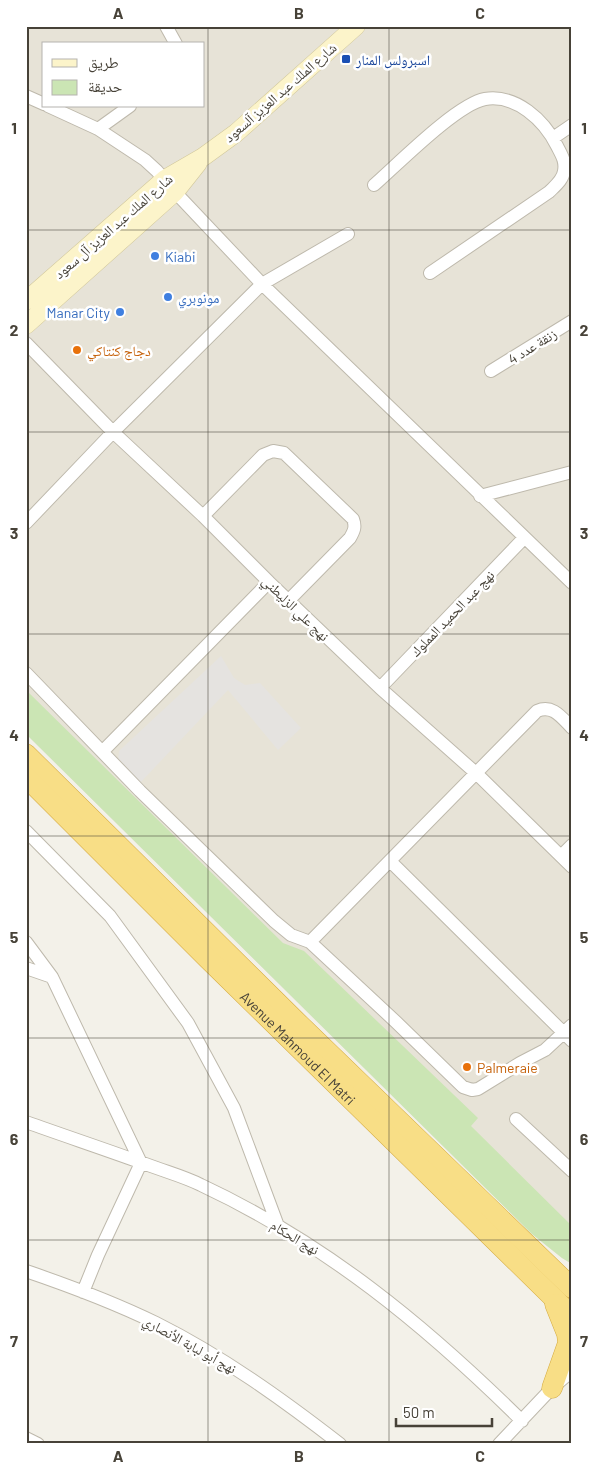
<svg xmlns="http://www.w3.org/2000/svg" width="598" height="1470" viewBox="0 0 598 1470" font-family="Barlow,'Noto Naskh Arabic',sans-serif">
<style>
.residential{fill:#e7e3d7;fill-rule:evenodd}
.green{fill:#cbe5b4}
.parking{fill:#e5e3e0}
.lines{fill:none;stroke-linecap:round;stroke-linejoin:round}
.minor-casing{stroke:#beb9ac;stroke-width:14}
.secondary-casing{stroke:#d1c79a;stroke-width:19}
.trunk-casing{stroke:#d5ab41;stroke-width:21}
.minor{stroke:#fff;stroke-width:12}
.secondary{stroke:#fcf4ca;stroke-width:18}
.trunk{stroke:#f8de86;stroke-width:20}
.grid{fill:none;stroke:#474238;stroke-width:1;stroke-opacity:0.55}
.transit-dot{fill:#1a4fb4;stroke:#fff;stroke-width:2}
.shop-dot{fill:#3f7fe0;stroke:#fff;stroke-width:2}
.food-dot{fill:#e8710a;stroke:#fff;stroke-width:2}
.labels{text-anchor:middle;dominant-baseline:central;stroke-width:5;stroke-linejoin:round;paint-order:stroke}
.transit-label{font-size:14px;fill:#164399;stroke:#fff;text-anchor:start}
.street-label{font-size:14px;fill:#474238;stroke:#fff}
.shop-label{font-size:14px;fill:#366cbe;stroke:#fff;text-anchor:start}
.food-label{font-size:14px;fill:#c56008;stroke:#fff;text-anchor:start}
.neatline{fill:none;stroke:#474238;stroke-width:2}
.grid-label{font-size:16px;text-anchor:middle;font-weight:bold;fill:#474238}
</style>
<rect width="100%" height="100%" fill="#f3f1e9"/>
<!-- residential -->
<path class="residential" d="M26,26H572V1264L562,1258L532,1234L26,734ZM44,44H204V106H44Z"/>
<!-- green -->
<path class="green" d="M26,690L283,943L304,951L478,1118L471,1126L572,1226V1264L562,1258L532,1234L26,734Z"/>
<!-- parking -->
<path class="parking" d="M221,656L234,678L245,685L260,683L301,728L278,750L228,690L139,784L118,762L119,751Z"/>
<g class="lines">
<defs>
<path id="minor" d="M166,26L176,44
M26,96L44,104
M48,106L98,129L145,160L157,171L175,192L262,284L572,583
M98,129L130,106
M553,138L572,125
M374,185C398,164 457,104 485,99C516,94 544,120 557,146C561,154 566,161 564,171C563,180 555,186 549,192L430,273
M26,343L113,432L203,516L269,582L380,688L477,774L572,867
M491,371L572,321
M480,496L572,472
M203,516L263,455L273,451L284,453L353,519C356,527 354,531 350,538L289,600
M26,523L113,432L262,284L348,234
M26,673L140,791L274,921L291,935L310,942L396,1022L463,1087L472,1090L478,1089L520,1063L545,1050L572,1025
M380,688L524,538
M103,751L269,582
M26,831L110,916L188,1023L234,1108L278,1226
M561,856L572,845
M390,861L572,1041
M26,942L52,977L141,1163L98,1255L83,1292
M310,942L537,711C553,704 562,718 572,728
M26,968L52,977
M516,1119L572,1171
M26,1122C68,1137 110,1151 151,1166C167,1172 185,1177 201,1185C325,1243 425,1325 522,1421
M26,1271C70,1286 115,1303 156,1323C222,1356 282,1399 340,1444
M26,1438L38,1444
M499,1444L552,1388L572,1371"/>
<path id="secondary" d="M26,301L165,179L203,157L236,133L356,26
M26,325L175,192L198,163"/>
<g id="trunk">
<path d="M26,754L298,1023L572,1288"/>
<path id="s1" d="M26,777L207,958L572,1316"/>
<path d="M552,1388L568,1343L567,1334L555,1304"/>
</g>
</defs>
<!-- minor casing -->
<use href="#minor" class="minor-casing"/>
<!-- secondary casing -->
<use href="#secondary" class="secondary-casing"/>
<!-- trunk casing -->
<use href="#trunk" class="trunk-casing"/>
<!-- minor -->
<use href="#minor" class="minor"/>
<!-- secondary -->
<use href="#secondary" class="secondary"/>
<!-- trunk -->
<use href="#trunk" class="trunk"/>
</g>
<!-- grid -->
<path class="grid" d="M208,26V1444M389,26V1444M26,230H572M26,432H572M26,634H572M26,836H572M26,1038H572M26,1240H572"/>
<!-- markers -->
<rect class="transit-dot" x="341" y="54" width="10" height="10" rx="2.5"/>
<g class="shop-dot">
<circle cx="155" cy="256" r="5"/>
<circle cx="168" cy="297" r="5"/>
<circle cx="120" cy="312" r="5"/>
</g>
<g class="food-dot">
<circle cx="77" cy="350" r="5"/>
<circle cx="467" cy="1067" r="5"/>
</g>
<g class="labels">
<!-- transit labels -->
<g class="transit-label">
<text x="356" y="59">اسبرولس المنار</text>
</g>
<!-- street labels -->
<g class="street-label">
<text transform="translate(280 92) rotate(-41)">شارع الملك عبد العزيز آلسعود</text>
<text transform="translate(113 226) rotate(-41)">شارع الملك عبد العزيز آل سعود</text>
<text transform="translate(532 346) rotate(-32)">زنقة عدد 4</text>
<text transform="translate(296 608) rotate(44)">نهج علي الزليطني</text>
<text transform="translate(452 613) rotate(-46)">نهج عبد الحميد المملوك</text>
<text stroke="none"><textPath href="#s1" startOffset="384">Avenue Mahmoud El Matri</textPath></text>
<text transform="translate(295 1237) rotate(31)">نهج الحكام</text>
<text transform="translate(190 1344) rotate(29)">نهج أبو لبابة الأنصاري</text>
</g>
<!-- shop labels -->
<g class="shop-label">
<text x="165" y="256">Kiabi</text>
<text x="178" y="297">مونوبري</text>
<text x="110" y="312" text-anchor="end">Manar City</text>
</g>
<!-- food labels -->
<g class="food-label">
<text x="87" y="350">دجاج كنتاكي</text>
<text x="477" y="1067">Palmeraie</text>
</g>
</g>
<!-- border -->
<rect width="598" height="1470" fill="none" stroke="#ffffff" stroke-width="55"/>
<!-- legend -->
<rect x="42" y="42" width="162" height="65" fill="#ffffff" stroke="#b5b3af"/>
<rect x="52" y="59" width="25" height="8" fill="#fcf4ca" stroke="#b5b3af"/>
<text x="88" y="68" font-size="15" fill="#474238">طريق</text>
<rect x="52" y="80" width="25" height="15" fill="#cbe5b4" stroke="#b5b3af"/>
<text x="88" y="92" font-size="15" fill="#474238">حديقة</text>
<!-- scale -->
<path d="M396 1418v8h96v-8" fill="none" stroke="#474238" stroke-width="2.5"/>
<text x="403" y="1418" font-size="15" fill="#474238" stroke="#ffffff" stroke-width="4" paint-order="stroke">50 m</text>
<rect x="28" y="28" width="542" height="1414" class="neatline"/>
<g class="grid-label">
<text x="118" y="19">A</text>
<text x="299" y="19">B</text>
<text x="480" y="19">C</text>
<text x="14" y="134">1</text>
<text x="584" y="134">1</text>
<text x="14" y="336">2</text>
<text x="584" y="336">2</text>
<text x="14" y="539">3</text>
<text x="584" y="539">3</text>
<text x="14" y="741">4</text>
<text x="584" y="741">4</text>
<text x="14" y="943">5</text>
<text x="584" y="943">5</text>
<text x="14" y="1145">6</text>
<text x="584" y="1145">6</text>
<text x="14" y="1347">7</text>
<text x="584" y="1347">7</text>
<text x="118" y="1462">A</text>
<text x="299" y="1462">B</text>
<text x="480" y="1462">C</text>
</g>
</svg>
